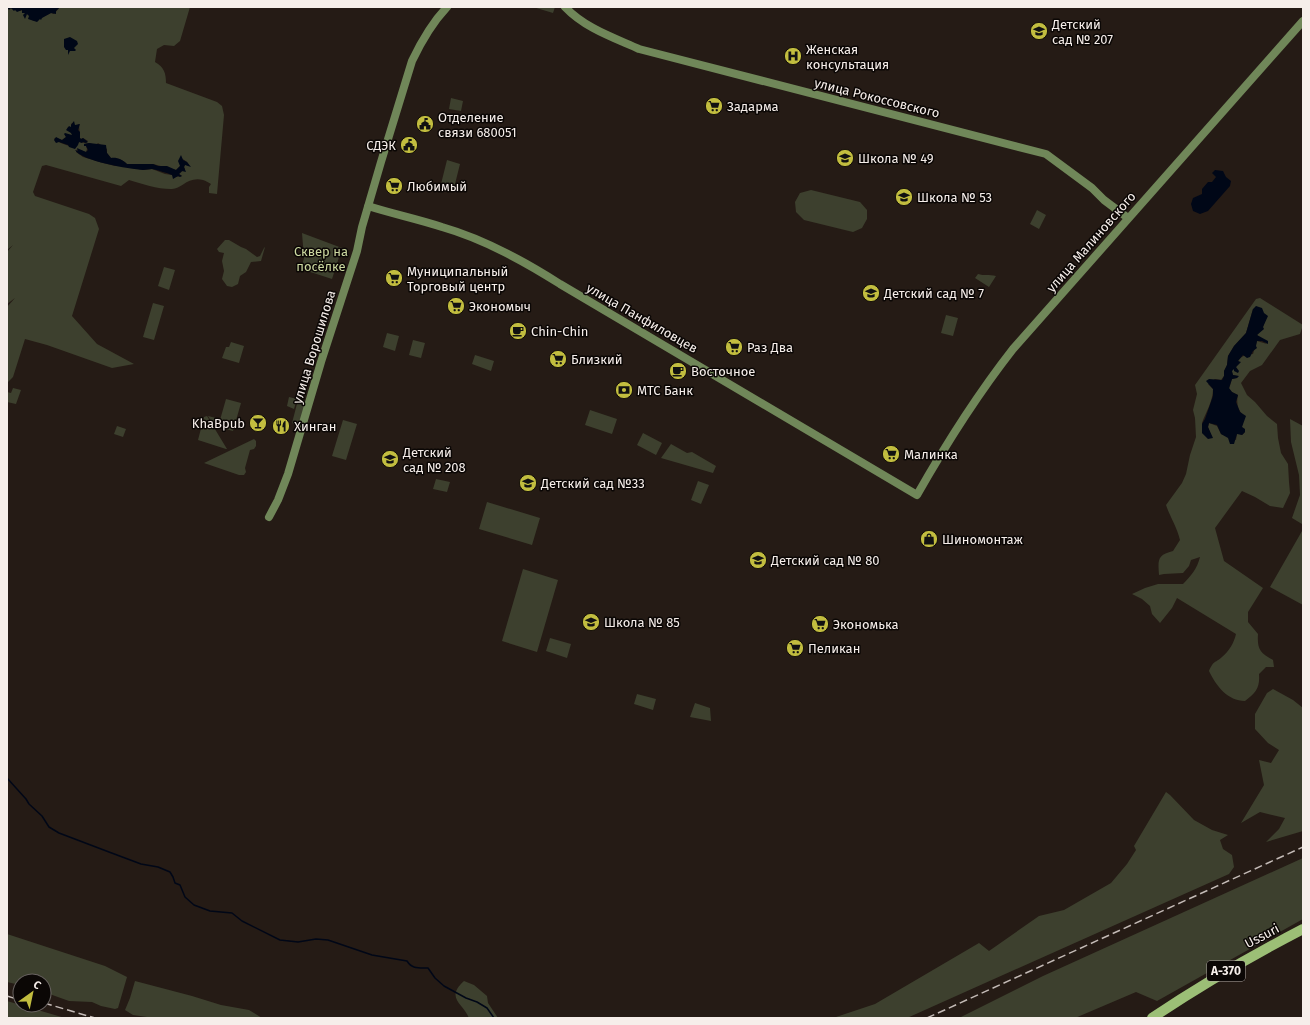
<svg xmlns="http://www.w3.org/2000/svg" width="1310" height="1025" viewBox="0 0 1310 1025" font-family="'Fira Sans',sans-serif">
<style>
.green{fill:#3d402e;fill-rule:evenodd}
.water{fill:#000717}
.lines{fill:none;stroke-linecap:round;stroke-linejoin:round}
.stream{stroke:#000717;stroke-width:1.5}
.secondary{stroke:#708759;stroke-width:8}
.highway{stroke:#9cbf76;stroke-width:10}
.rail{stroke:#c3bab6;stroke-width:1.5;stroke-dasharray:8 4;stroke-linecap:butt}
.labels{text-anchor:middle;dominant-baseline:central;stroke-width:3;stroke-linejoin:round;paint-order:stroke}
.shield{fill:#0b0705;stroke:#b0a9a5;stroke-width:1}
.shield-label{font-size:12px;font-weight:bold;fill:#f6eeea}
.poi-label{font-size:13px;fill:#f6eeea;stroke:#0b0705;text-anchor:start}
.street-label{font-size:13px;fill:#f6eeea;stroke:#0b0705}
.park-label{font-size:13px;fill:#ccd8a0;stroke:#0b0705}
</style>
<rect width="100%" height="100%" fill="#251b15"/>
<!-- green -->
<path class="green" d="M7,7L9,9L10,8L19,11L23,10V13L24,12L30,16V19L34,21L51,13L54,14L60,7H190L180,41L174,46L164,45L157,49L155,62C164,67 166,73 166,83L217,102L222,106L224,115L217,194L209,193V187L211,184C208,182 206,181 203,180C187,176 181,190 171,189C157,189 142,184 129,180L121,186L46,165L42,166L33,192L35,196L89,214L95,218L99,229L72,316L97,344L134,364L112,368L47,345L25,339L13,377L7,383V307L15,298L7,304V252L13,245L7,250ZM74,122V125L76,126L79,124L80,138L81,139L83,138L88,141L85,143L79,142L75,148C68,145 60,144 54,139L55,138L62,140L66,137L65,135H72V134L67,128L69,127H71V124ZM89,143L96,145L98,143L107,149V153L111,158C118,158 123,160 127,164H153L176,170L180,166V157L187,162L189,165H185L184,167L185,169L179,174L182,176L175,177L172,175L165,174L152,169L144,170L123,166H115L103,163L83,157L76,152L77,149L86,152L87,149L86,146H84V144Z
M533,7H555L553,13Z
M451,98L463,101L461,111L449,109Z
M447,160L460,164L454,188L441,184Z
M811,190L860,202L867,210V219L862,228L853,232L804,220L796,212L795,202L800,193Z
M1037,210L1046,215L1039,229L1030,224Z
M302,233L342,248L332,279L301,269L304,258Z
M225,240H229L241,247L246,249L257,257L260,256L264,248L265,247L261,261L251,262L246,272L240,276L238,284L232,287L227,286L222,279L224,271L222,261L224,253L219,252L217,249Z
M164,267L175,270L169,290L158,286Z
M978,274C984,276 989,274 996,276L989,287L975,278Z
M1260,298L1303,325L1300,334L1280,340L1262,365L1250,371L1241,383L1247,395L1255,402L1267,416L1277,424L1278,438L1281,453L1288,464L1289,482L1290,493L1283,508L1270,506L1255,497L1242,491L1215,528L1224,561L1263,588L1248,612V622L1258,634C1257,649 1260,653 1273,660L1274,667H1266L1259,674C1260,688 1256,693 1245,701C1228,701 1216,686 1209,671C1214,660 1214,664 1222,657C1229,651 1234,643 1236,634L1177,598L1172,608L1160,623L1152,614L1150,606L1142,599L1132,594L1145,588L1158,584H1183C1191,576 1197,569 1200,557L1191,560L1189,566L1183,573L1164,574L1159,575C1158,560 1157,555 1173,551L1180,540C1177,527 1170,517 1166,505L1182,483L1186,474L1190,455L1196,437L1195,418L1193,410L1197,394L1195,385L1256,299ZM1253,309L1266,318L1263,327L1257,335L1267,344L1257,341L1253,354C1246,355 1242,355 1238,361L1239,362L1236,367L1231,370L1233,375L1238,376L1237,378L1232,379L1229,389L1232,392L1238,395C1236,403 1238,410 1243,415L1242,427L1245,432L1242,435L1237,433L1236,440L1221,434L1217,426L1209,423L1208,427L1212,438L1202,433C1203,430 1202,426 1202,423C1206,412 1213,401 1213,389L1208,384L1215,379L1221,380L1224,376V371L1227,365L1228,356L1234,346L1246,333Z
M153,303L164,306L154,340L143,337Z
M946,315L958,318L953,336L941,333Z
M387,333L399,336L395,351L383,347Z
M413,340L425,343L421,358L409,355Z
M231,342L244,346L239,363L222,358L226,347H229Z
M475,355L494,361L491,371L472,364Z
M13,388L21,390L16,404L7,402V392L11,393Z
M289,397L297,399L294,409L287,406Z
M226,399L241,403L233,431L218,427Z
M298,400L308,403L302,422L294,424L292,423Z
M590,410L617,419L612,434L585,425Z
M207,416L227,449H226L198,440L204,417Z
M208,416L220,419L217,427H215Z
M1290,419L1303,426V605L1270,587L1302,531V524L1292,518L1300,495L1299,475L1291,442Z
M343,420L357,424L346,460L332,456Z
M117,426L126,429L123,437L114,434Z
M643,433L662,443L656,455L637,445Z
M254,439L256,441V446L254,449L250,450L245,468L246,472L244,475H239L204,463Z
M671,444L687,453L692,452L716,466L713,473L661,458Z
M436,479L450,482L447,492L433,489Z
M698,481L709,485L701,504L691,500Z
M487,502L540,518L532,545L479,529Z
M523,569L558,580L537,652L502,641Z
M550,638L571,644L567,658L546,651Z
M1273,689L1293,700L1303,708V831L1266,842L1279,829L1285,818L1260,812L1241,823L1264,785L1259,760L1271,763L1279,750L1268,743L1255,729V714L1267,693Z
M637,694L656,699L653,710L634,704Z
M695,703L710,708L711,721L690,717Z
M1166,792L1170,795L1194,820L1212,830L1228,835L1220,840L1223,849L1232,855L1234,867L1229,874L907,1018H833L875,1004L979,943L989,951L1039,916L1064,910L1111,883L1127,864L1136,850L1134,846Z
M1303,858V919L1157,1001L1136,992L1075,1018H959L1043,976Z
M7,934L105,966L127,977L118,1008L115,1009L101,1006L92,1002L69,1001L44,992V981H20V985L7,982Z
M135,981L192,996L221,1005L249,1010L262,1018H154L133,1015L125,1010L130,998Z
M464,981L474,985L487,996L488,1003L498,1018H469C463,1003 445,998 464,981Z
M7,1001L65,1018H7Z"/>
<!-- water -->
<path class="water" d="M7,7H60L56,11V14L51,13L42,18L41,20L40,19L37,22L28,19L29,16L27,14L25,19L23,15L25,13H22V10L17,12L15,10L14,11L11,8L9,10Z
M70,37L77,41L78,44L74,48L76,50L75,51H70L68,55V50H66L64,47V39Z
M74,121L75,125L80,124L78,130L80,132V138L81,139L83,138L88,142L86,143L83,142L82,143L79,142L78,145L75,149L69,147L68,145L59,142L56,143L54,140L56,137L62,140L66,137L64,134L65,133L72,135L71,133L66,130L69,126L71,127V125Z
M89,143L106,145L107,153L111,158C117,157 123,160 127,164H153L158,166H167L176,170L180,166L178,161L181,155L183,160L187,162L191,167L185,165L184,167L186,172L182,171L179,174L182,176L180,177L178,176L173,179L172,175C167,173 157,170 152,169C149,169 146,170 143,170C130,169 81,161 75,150L78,151L77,148L86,152L88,150L86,146H84V144Z
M1215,170L1223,171L1226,177L1231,181L1230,186L1208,211L1200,214L1193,211L1191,204L1193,198L1202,194V189L1208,182H1212L1216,177L1212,173Z
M1256,306L1262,308L1264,313L1268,316L1263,327L1264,329L1257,335L1268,341V344L1262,341H1257L1256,346L1257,348L1253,351L1250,357L1247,358L1243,355L1238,361L1241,362L1236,367L1239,371L1238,373L1234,371V369L1232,371L1233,375L1239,376L1237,378L1232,379L1229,388L1232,392L1238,395L1236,402L1240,412L1246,416L1242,427L1245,429V432L1242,435L1237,434L1234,444H1230L1228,438L1221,434L1217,425L1209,423L1208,427L1213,438L1208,439L1202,433V424L1205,419L1213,396V389L1206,381L1209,379L1222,380L1224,376V371L1227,365L1228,356L1234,346L1246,333L1253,309Z"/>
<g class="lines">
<!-- stream -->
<path class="stream" d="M7,778L26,799L29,804L42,816L49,827L59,833L109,852L141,864L158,867L170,872L173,877L175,883L180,885L185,897L194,905L210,911L232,913L242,921L280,940L298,942L316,939L328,940L372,955L407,961C412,969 418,968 428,968L435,978L444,986L466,998L477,1002L487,1008L494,1018"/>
<!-- secondary -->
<path class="secondary" d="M565,7C585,28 612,37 639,49L1046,154L1092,188L1104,200L1128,218
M368,206C393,214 418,219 442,227C484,239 524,261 560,284L917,495C946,444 977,395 1013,349L1303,21
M269,517L278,500L288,474L321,362L357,251L362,227L381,162L412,61C421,42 433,22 447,7"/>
<!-- highway -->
<path class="highway" d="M1152,1018C1201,985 1251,956 1303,929"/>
<!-- rail -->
<path class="rail" d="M7,996L20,1000
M44,1003L95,1018
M927,1018L1303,847"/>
</g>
<!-- icons -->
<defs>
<symbol id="school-disc" viewBox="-11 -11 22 22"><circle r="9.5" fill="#c2bd3f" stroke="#0b0705"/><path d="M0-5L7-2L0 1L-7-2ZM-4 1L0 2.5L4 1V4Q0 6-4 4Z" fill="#111"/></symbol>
<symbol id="hospital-disc" viewBox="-11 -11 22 22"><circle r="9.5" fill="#c2bd3f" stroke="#0b0705"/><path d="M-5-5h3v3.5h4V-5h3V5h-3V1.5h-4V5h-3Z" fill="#111"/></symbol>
<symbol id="supermarket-disc" viewBox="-11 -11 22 22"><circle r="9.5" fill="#c2bd3f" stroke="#0b0705"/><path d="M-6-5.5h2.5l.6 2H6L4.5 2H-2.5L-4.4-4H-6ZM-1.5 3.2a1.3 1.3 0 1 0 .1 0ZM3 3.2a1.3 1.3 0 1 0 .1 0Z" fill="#111"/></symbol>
<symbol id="civic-disc" viewBox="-11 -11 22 22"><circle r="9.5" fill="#c2bd3f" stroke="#0b0705"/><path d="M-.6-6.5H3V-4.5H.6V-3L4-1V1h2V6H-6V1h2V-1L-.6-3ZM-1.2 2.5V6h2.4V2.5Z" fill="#111"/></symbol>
<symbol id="cafe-disc" viewBox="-11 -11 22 22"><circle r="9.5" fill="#c2bd3f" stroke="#0b0705"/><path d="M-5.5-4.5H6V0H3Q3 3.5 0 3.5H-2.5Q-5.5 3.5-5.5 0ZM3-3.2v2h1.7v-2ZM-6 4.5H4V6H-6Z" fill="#111"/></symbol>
<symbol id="bank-disc" viewBox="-11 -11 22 22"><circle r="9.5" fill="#c2bd3f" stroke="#0b0705"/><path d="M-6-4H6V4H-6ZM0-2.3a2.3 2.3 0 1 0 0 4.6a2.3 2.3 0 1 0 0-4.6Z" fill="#111"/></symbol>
<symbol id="bar-disc" viewBox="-11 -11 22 22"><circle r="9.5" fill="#c2bd3f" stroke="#0b0705"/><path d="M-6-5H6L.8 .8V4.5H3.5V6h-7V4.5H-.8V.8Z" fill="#111"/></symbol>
<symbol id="restaurant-disc" viewBox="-11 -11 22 22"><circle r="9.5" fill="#c2bd3f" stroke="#0b0705"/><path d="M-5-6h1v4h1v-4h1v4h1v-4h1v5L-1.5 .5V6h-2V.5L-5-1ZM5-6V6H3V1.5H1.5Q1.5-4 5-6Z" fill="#111"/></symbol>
<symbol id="shop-disc" viewBox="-11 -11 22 22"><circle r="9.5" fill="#c2bd3f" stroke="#0b0705"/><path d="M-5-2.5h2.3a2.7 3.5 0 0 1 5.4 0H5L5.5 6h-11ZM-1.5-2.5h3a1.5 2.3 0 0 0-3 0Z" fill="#111"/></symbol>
</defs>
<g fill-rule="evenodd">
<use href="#school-disc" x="1029" y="21" width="20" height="20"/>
<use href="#hospital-disc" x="783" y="46" width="20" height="20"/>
<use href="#supermarket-disc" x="704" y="96" width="20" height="20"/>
<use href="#civic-disc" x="415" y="114" width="20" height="20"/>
<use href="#civic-disc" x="399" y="135" width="20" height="20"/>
<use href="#school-disc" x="835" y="148" width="20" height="20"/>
<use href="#supermarket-disc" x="384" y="176" width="20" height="20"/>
<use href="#school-disc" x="894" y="187" width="20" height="20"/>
<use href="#supermarket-disc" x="384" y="268" width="20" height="20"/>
<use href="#school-disc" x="861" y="283" width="20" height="20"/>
<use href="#supermarket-disc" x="446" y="296" width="20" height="20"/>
<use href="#cafe-disc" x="508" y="321" width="20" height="20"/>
<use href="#supermarket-disc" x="724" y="337" width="20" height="20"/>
<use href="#supermarket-disc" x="548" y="349" width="20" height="20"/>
<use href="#cafe-disc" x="668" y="361" width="20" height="20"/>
<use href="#bank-disc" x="614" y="380" width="20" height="20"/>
<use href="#bar-disc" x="248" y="413" width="20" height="20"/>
<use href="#restaurant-disc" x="271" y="416" width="20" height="20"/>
<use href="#supermarket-disc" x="881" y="444" width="20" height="20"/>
<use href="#school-disc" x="380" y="449" width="20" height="20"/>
<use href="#school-disc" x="518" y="473" width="20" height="20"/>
<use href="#shop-disc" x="919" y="529" width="20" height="20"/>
<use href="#school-disc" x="748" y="550" width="20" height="20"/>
<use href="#school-disc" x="581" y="612" width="20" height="20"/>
<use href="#supermarket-disc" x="810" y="614" width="20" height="20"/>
<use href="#supermarket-disc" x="785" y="638" width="20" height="20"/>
</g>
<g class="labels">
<!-- shield labels -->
<rect class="shield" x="1207" y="961" width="38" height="20" rx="3"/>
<g class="shield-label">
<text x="1226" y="971">А-370</text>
</g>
<!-- poi labels -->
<g class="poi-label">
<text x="1052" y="24">Детский<tspan x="1052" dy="15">сад № 207</tspan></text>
<text x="806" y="49">Женская<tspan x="806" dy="15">консультация</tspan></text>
<text x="727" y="106">Задарма</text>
<text x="438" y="117">Отделение<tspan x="438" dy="15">связи 680051</tspan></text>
<text x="396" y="145" text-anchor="end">СДЭК</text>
<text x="858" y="158">Школа № 49</text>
<text x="407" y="186">Любимый</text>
<text x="917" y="197">Школа № 53</text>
<text x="407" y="271">Муниципальный<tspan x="407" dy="15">Торговый центр</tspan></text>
<text x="884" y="293">Детский сад № 7</text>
<text x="469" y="306">Экономыч</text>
<text x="531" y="331">Chin-Chin</text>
<text x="747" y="347">Раз Два</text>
<text x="571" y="359">Близкий</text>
<text x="691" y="371">Восточное</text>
<text x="637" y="390">МТС Банк</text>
<text x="245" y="423" text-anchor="end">KhaBpub</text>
<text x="294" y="426">Хинган</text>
<text x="403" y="452">Детский<tspan x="403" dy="15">сад № 208</tspan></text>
<text x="904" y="454">Малинка</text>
<text x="541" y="483">Детский сад №33</text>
<text x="942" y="539">Шиномонтаж</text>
<text x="771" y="560">Детский сад № 80</text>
<text x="604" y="622">Школа № 85</text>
<text x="833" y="624">Экономька</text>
<text x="808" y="648">Пеликан</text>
</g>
<!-- street labels -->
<g class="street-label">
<text transform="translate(877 98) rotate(14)">улица Рокоссовского</text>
<text transform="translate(1091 242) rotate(-49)">улица Малиновского</text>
<text transform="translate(642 318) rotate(30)">улица Панфиловцев</text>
<text transform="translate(314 347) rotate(-73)">улица Ворошилова</text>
<text transform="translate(1262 936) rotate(-28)">Ussuri</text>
</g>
<!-- park labels -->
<g class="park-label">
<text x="321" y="251">Сквер на<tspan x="321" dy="15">посёлке</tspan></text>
</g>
</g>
<!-- border -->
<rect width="1310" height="1025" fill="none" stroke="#f6eeea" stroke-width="16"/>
<!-- north arrow -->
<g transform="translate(32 993) rotate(33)"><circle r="19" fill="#0b0705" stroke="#696361"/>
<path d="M0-3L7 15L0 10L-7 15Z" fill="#c2bd3f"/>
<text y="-6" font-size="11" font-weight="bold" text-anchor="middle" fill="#f6eeea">С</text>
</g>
</svg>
